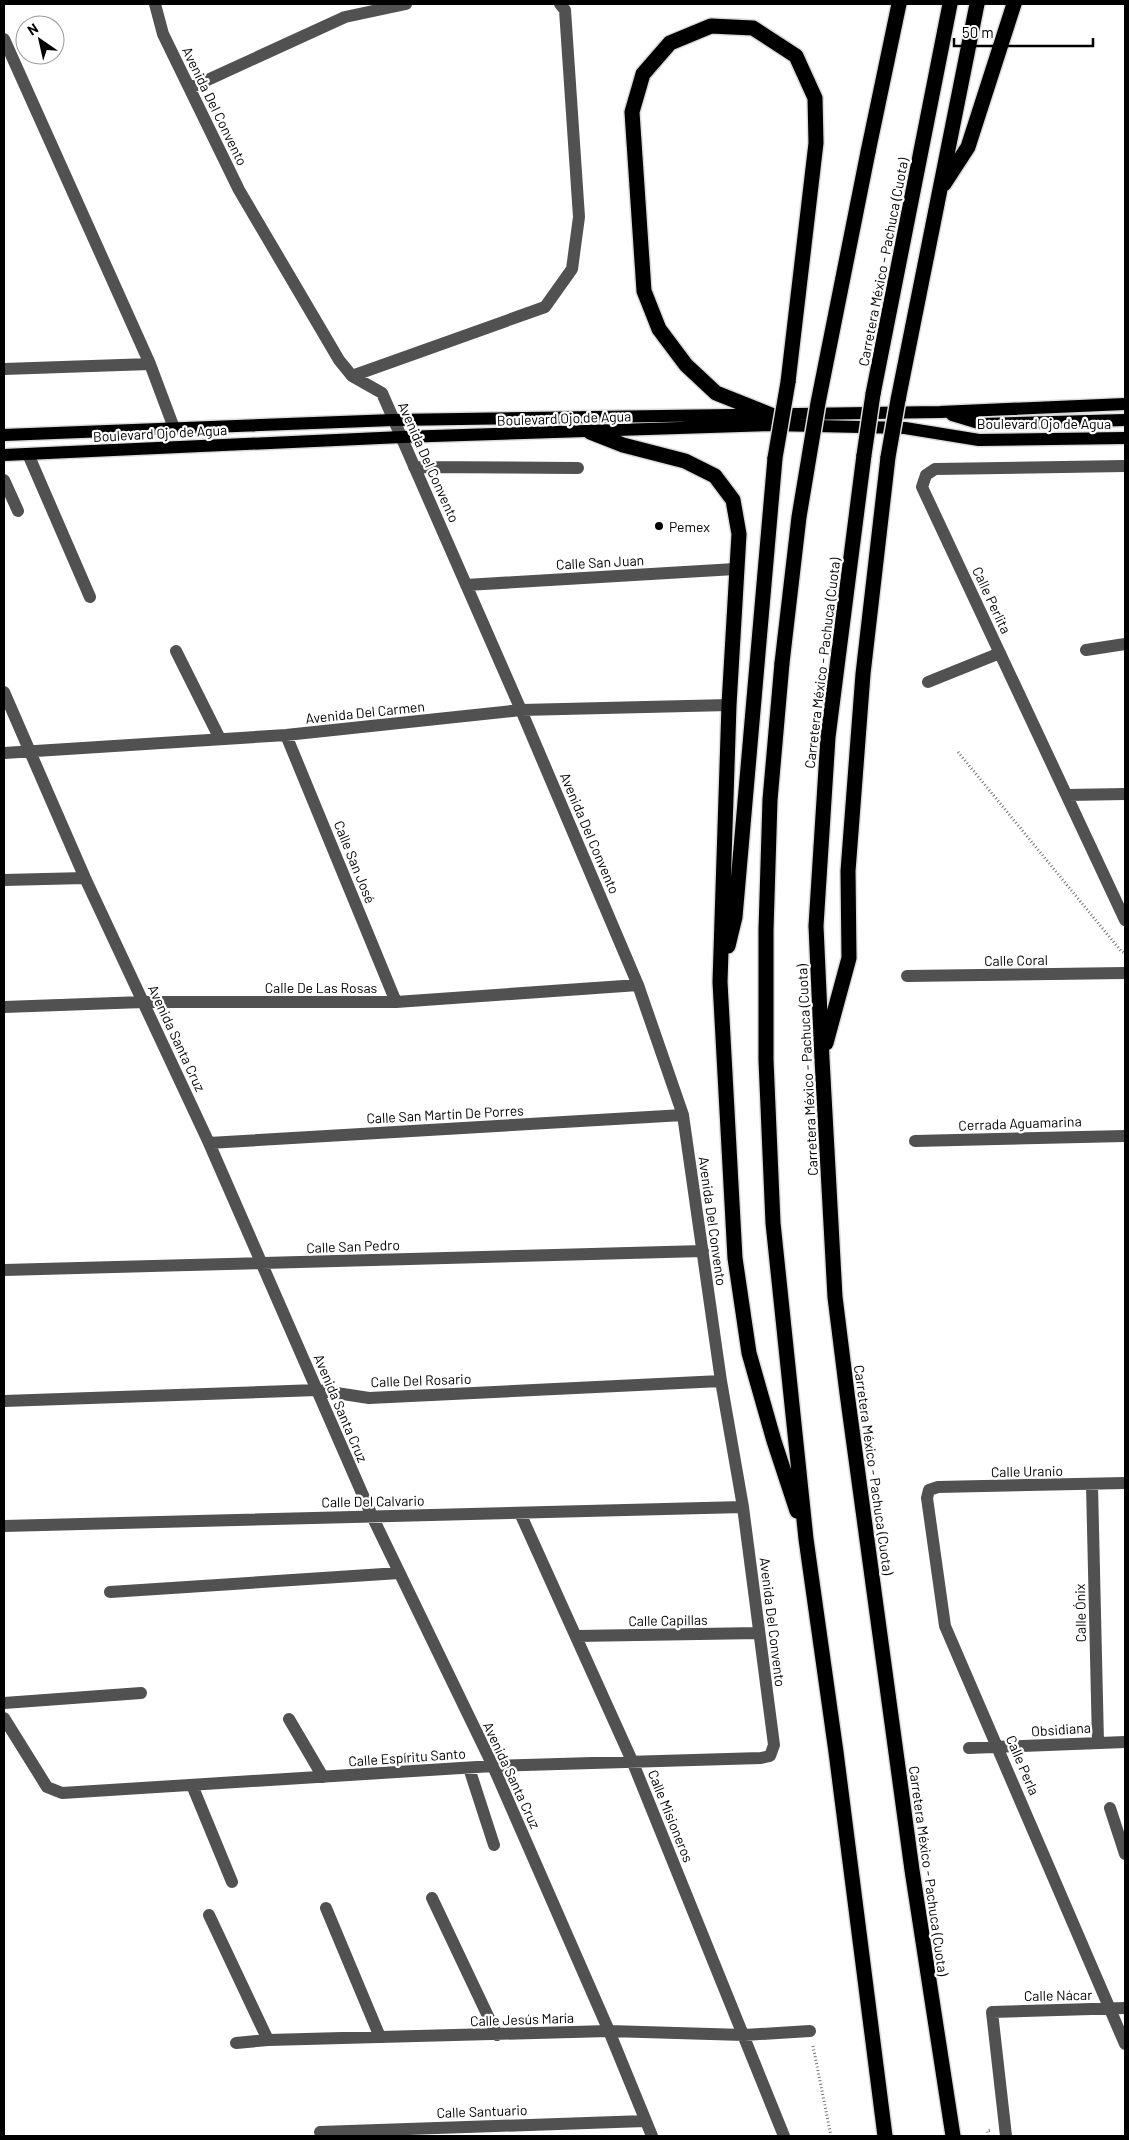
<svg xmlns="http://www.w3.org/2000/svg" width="1129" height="2140" viewBox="0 0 1129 2140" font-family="Barlow,sans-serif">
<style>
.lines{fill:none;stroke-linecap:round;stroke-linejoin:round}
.major-casing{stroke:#dbdbdb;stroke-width:15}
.highway-casing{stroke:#dbdbdb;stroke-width:18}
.path{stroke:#737373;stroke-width:3;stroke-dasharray:1 2.5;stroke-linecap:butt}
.minor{stroke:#515151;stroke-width:12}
.major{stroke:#000;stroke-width:12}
.highway{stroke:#000;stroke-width:15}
.highway-bridge-casing{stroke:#dbdbdb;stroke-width:18;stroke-linecap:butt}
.highway-bridge{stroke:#000;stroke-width:15}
.poi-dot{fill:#000;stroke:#fff;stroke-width:2}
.labels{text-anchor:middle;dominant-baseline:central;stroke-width:4.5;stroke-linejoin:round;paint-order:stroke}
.street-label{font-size:14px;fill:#000;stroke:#fff}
.poi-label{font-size:14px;fill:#000;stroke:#fff;text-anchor:start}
</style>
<rect width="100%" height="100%" fill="#fff"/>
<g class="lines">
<defs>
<path id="major" d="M952,415L982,424L1125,420
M4,435L393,420L940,412L1125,404
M4,455L402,437L771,425L905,428L979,440L1125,438"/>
<path id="highway" d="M868,152L899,4
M944,184L968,147L1014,4
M873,394L950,4
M898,400L977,4
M771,415L716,393L686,365L659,329L644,291L632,112L643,74L670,43L711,26L753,28L796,56L815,98L816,143L788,382
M590,432L623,445L685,461L715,476L733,500L739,534L729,705L720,982L735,1258L749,1353L774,1441L797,1511
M864,455L828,737L816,926L822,1059L835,1297L847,1393L912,1870L953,2136
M782,663L770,800L766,930V1060L773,1223L806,1539L836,1752L885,2136
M728,946L735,917L775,458
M826,1043L849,958L848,871L863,674L888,457"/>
</defs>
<!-- major casing -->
<use href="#major" class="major-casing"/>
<!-- highway casing -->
<use href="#highway" class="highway-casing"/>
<!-- path -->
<path class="path" d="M958,752L1121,951L1125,953
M813,2046L831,2136
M988,2136L987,2131L991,2130"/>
<!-- minor -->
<path class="minor" d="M4,39L150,364
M190,88L345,17L406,4
M4,369L150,364L174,428
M352,376L545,307L572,269L579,217L565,10L560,4
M28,454L90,597
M1125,466L935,469L926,475L922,487L1125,920
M414,467L578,468
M4,480L18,511
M466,585L735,569
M1086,650L1125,644
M176,651L220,739
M928,682L1000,653
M4,692L85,878L209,1143L372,1516L493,1766L609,2031L652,2136
M286,735L396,1002
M4,753L286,735L521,710L729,705
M1067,795L1125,794
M4,880L85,878
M907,976L1125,973
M4,1007L143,1002H396L638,985
M915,1141L1125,1136
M209,1143L683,1115
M4,1270L703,1251
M4,1401L317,1390L369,1398L721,1381
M1125,1483L938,1487L929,1490L927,1498L945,1626L1125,2044
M1092,1485L1098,1742
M520,1513L633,1763L784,2136
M4,1526L743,1507
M110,1592L399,1573
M577,1636L759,1633
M4,1703L141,1693
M4,1718L47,1787L62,1793L493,1766L761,1758L770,1756L774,1745L743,1507L721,1381L683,1115L638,985L521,710L382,393L352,376L339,360L239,190L163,34L155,4
M289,1719L323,1777
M969,1748L1125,1742
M469,1768L494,1845
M192,1785L232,1882
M1110,1808L1125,1854
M432,1898L497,2035
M326,1908L380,2037
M209,1915L268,2040
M236,2043L268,2040L609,2031L744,2035L810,2031
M320,2132L645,2121
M1006,2136L992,2012L1125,2008"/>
<!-- major -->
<use href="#major" class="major"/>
<!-- highway -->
<use href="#highway" class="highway"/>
<defs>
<path id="highway-bridge" d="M864,455L873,394
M888,457L898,400
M775,458L788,382
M782,663L799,517L818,403L868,152"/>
</defs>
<!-- highway-bridge casing -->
<use href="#highway-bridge" class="highway-bridge-casing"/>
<!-- highway-bridge -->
<use href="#highway-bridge" class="highway-bridge"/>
</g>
<!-- markers -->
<circle class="poi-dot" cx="659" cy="526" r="5"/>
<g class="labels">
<!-- street labels -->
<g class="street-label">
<text transform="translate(215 106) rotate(64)">Avenida Del Convento</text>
<text transform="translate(883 262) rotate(-79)">Carretera México - Pachuca (Cuota)</text>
<text transform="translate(564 418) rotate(-2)">Boulevard Ojo de Agua</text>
<text x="1044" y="423">Boulevard Ojo de Agua</text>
<text transform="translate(160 433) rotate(-3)">Boulevard Ojo de Agua</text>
<text transform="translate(429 462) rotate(66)">Avenida Del Convento</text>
<text transform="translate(600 562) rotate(-3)">Calle San Juan</text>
<text transform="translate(992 600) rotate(65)">Calle Perlita</text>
<text transform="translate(822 663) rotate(-83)">Carretera México - Pachuca (Cuota)</text>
<text transform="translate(365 712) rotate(-6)">Avenida Del Carmen</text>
<text transform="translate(590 833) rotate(67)">Avenida Del Convento</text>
<text transform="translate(355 862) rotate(68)">Calle San José</text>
<text transform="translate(1016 960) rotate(-1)">Calle Coral</text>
<text x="321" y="987">Calle De Las Rosas</text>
<text transform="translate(177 1038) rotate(65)">Avenida Santa Cruz</text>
<text transform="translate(807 1070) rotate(-93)">Carretera México - Pachuca (Cuota)</text>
<text transform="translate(445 1114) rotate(-3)">Calle San Martín De Porres</text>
<text transform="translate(1020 1123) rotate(-2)">Cerrada Aguamarina</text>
<text transform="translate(713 1221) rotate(82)">Avenida Del Convento</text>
<text transform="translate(353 1246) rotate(-2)">Calle San Pedro</text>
<text transform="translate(421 1380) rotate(-2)">Calle Del Rosario</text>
<text transform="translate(341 1408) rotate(67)">Avenida Santa Cruz</text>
<text transform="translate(874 1470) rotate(82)">Carretera México - Pachuca (Cuota)</text>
<text transform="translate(1027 1471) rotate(-1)">Calle Uranio</text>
<text transform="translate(373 1501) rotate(-1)">Calle Del Calvario</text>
<text transform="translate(1080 1613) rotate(-91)">Calle Ónix</text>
<text transform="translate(668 1620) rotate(-1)">Calle Capillas</text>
<text transform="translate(773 1622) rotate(83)">Avenida Del Convento</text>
<text transform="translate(1061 1729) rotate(-4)">Obsidiana</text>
<text transform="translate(407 1757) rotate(-4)">Calle Espíritu Santo</text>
<text transform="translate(1023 1765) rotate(67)">Calle Perla</text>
<text transform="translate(512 1775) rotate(65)">Avenida Santa Cruz</text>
<text transform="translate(671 1816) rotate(68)">Calle Misioneros</text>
<text transform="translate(929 1871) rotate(82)">Carretera México - Pachuca (Cuota)</text>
<text transform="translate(1058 1995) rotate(-1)">Calle Nácar</text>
<text transform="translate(522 2019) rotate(-2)">Calle Jesús María</text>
<text transform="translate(482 2111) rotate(-2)">Calle Santuario</text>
</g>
<!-- poi labels -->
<g class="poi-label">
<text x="669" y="526">Pemex</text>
</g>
</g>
<!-- border -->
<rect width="1129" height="2140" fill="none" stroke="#000000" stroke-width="10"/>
<!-- north arrow -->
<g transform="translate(40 40) rotate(326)"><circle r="24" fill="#ffffff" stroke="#999999"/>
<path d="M0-4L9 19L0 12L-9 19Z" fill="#000000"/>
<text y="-8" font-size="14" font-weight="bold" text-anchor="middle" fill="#000000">N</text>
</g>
<!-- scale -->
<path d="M954 38v8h139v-8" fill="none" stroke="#000000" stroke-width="2.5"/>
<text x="962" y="38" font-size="15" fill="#000000" stroke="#ffffff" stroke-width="4" paint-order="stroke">50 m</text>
</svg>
